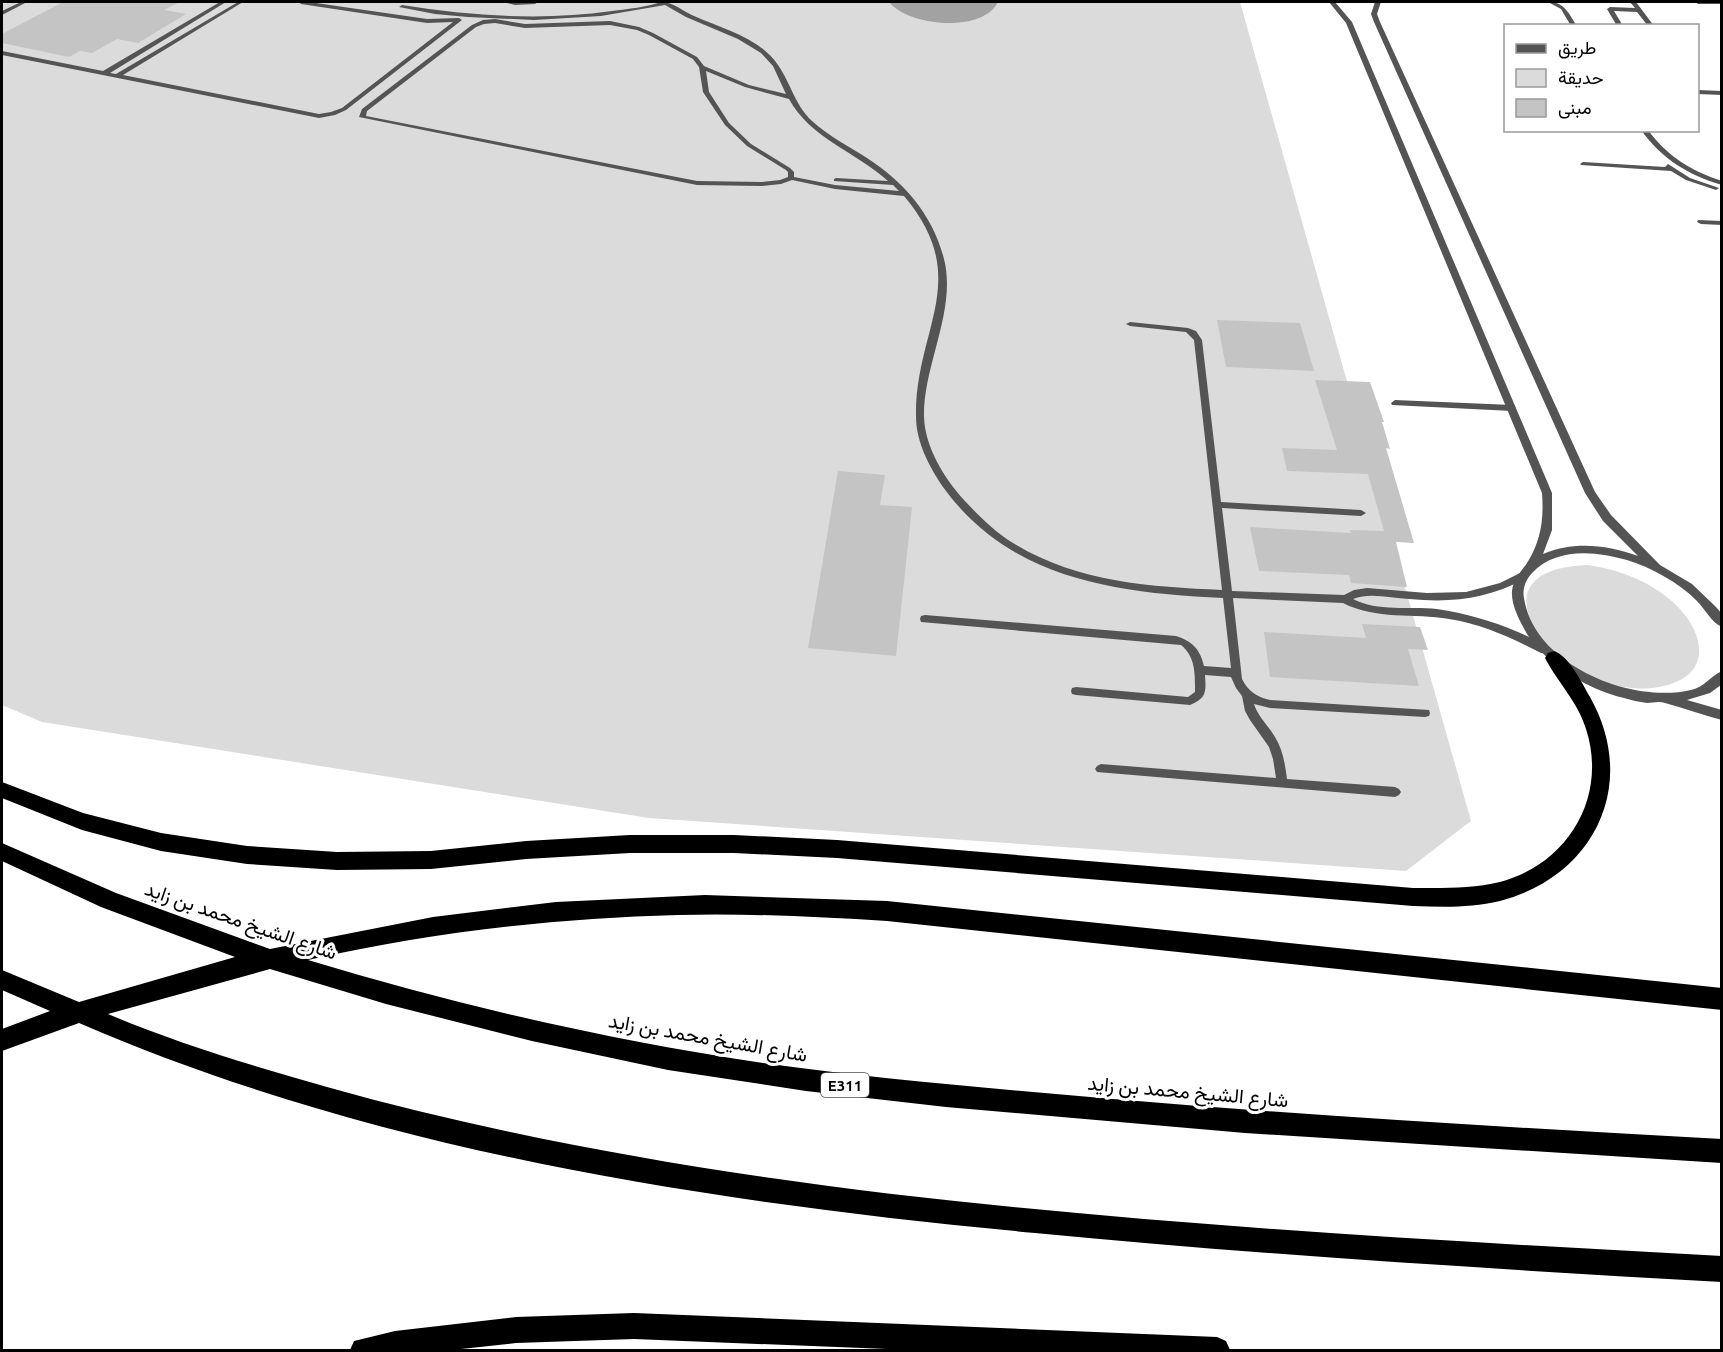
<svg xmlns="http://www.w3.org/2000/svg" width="1723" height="1352" viewBox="0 0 1723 1352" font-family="Ubuntu,Vazirmatn,sans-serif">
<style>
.green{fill:#dbdbdb}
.water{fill:#a2a2a2}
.building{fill:#c4c4c4}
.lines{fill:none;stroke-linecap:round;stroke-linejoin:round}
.service{fill:#545454;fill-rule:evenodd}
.tertiary{fill:#545454;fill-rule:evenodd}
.motorway{fill:#000;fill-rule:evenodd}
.labels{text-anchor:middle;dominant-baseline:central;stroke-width:6;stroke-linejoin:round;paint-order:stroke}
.shield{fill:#fff;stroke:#4c4c4c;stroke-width:1.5}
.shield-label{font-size:15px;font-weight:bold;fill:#000}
.near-street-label{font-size:20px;fill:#000;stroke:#fff}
</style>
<rect width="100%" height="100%" fill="#fff"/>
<!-- green -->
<path class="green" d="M2,2H1240L1471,821L1406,871L649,818L42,722L2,705Z
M1588,565C1614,569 1639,577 1660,592C1705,622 1722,680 1652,688C1564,698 1456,569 1588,565Z"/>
<!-- water -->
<path class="water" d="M889,2H998C983,33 909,27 889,2Z"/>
<!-- building -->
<path class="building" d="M63,2H180L164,10L186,14L138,43L117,39L92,53L80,51L69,57L2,43V34Z
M1217,320L1300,323L1314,371L1226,367Z
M1315,380L1370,382L1384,422H1382L1390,449L1386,448L1414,543L1396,542L1407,587L1351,583L1349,575L1259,571L1250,527L1351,533L1350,530L1384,531L1368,474L1287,471L1282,448L1337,450Z
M838,471L885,475L880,505L912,507L896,656L808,648Z
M1362,624L1420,627L1428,650L1408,649L1419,686L1270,677L1264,632L1366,638Z"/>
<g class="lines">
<!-- service -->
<path class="service" d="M21,2H27L2,15V11Z
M220,2H226L110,73L116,74L238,2H243L123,75L319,114L331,112L342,108L453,22L427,23L301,4L299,2H309L427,19L459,18L462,20L346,110L335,115L319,118L2,55V51L103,71Z
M503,2H538L535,4L515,5Z
M661,2C672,1 684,12 694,16C723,29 760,38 778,65C791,84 795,105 812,121C829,136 848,146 867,158C904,182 933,215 944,259C957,310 923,365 924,417C925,447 944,478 964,500C979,516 995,532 1013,543C1076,582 1150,587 1222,590L1194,340L1186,332L1130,326L1126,324L1130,322L1188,328L1196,331L1202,340L1221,502L1361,510L1366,513L1361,516L1222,508L1232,591L1344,595L1354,590L1367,588L1427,593L1466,592L1500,583L1522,572L1527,576L1525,579C1486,599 1453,603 1409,599C1391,598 1370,592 1353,599C1378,612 1409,606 1437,609C1465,613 1492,621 1518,632C1528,637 1543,641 1550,650L1549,653H1541C1512,638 1482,624 1449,619C1414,613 1376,620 1343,603L1233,598L1242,679C1248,691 1257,697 1270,700L1429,710L1430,713L1429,716L1425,717L1270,708L1254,704C1258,717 1268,725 1275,737C1283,750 1285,764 1287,779L1395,787L1399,789L1401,792L1399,795L1395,797L1097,772L1095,769L1097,766L1101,764L1276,778L1273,759L1269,747L1250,720L1245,711L1242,696L1236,688L1231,677L1205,675C1206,692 1207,698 1190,705L1076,695L1072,694L1071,691L1072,688L1076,687L1188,697L1195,692C1195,675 1196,657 1181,645L921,622L920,619L921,616L925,615L1176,636C1192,641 1200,649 1204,666L1231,668L1223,598C1117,593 1010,580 943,487C929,466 916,442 916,416C915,328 974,279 904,196L835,189L792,180L781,184L762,186L697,185L359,117L362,109L472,25L483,20L495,19L525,24L610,21L639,27L653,33L697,57L704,66L749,85L786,94L773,66L761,53L738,39L686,17L665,5L601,16L534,20L468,17L435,14L399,7L402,5C472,16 542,21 612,11C628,9 647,7 661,2ZM495,23L525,28L610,25L637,30L649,35L693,59L699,67L703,92L725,125L747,146L786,170L788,172V177L780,180L762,182L697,181L366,116L367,111L476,27L484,24ZM706,71L745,87L789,99C810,138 856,152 888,181L836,178L834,179V181L893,185L899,191L835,185L794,177V172L790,168L751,144L729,123L709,92Z
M1548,2C1564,1 1569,14 1577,26H1571L1561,9Z
M1630,2H1636L1654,26H1648L1637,12L1614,11L1623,26H1617L1607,9L1610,7L1635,8Z
M1695,2H1722V4H1698Z
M1698,90L1722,91V95L1698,94Z
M1641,130H1648C1667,156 1691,171 1722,181V185C1688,175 1662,159 1641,130Z
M1583,162L1665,167L1668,164L1690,178L1719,188L1716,190L1686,180L1671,171L1581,165L1580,164Z
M1698,220L1722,221V225L1701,224L1697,222Z
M1395,400L1512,405L1516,408L1512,411L1392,405L1391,403Z"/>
<!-- tertiary -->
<path class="tertiary" d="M1329,2H1335L1352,22L1552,493V530L1543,554C1574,541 1607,545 1638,556L1603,521L1585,493L1374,22L1371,14L1375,2H1381L1377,14L1380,22L1595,492L1611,515L1660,565L1692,584L1716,607L1722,614V627C1712,623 1705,609 1697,601C1678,582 1652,568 1627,560C1596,551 1556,547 1532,573C1526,579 1522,589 1524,598C1534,665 1631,704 1691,690C1705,687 1710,676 1722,671L1721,685L1710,693L1687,700L1722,710V720C1703,715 1683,708 1665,703C1659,701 1652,703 1647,703C1639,702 1631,700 1624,698C1587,689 1548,666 1527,634C1520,621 1511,606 1512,591C1513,579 1521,572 1527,563C1541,541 1544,519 1542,493L1346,23Z"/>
<!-- motorway -->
<path class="motorway" d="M1554,651C1569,656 1582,683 1590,697C1639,784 1595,876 1500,901C1471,908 1443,907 1413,906L837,858L734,853H630L526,859L431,869L337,870L247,864L161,851L82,830L2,798V782L83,813L161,833L247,846L337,852L431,851L526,841L630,835H734L837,840L1413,888C1443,888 1471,889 1500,882C1568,864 1608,797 1586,729C1578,702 1558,683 1545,658L1548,653Z
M2,843L116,893L270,949L433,917L556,902L705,895L887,901L1722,988V1010L887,921C817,917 747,913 678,915C553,918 429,933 308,960C456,1005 609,1040 763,1063C879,1079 996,1089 1113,1099C1315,1116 1518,1128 1722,1139V1163L1245,1133L946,1107L806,1091L668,1070L532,1041L386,1004L270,969L108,1014C179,1044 253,1066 327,1087C512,1139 701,1171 892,1194C1168,1226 1445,1241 1722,1256V1282C1492,1269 1263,1255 1035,1233C710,1202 380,1153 79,1023L2,1051V1029L50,1011L2,990V970L79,1002L235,957L101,907L2,861Z
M634,1313L1217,1337L1226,1341L1230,1350H912L634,1339L516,1343L452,1350H350L354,1341L395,1331L516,1317Z"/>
</g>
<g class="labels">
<!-- shield labels -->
<rect class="shield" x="821" y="1073" width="48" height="24" rx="4.5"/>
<g class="shield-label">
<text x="845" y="1085">E311</text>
</g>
<!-- near-street labels -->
<g class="near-street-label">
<text transform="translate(241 920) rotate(19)">شارع الشيخ محمد بن زايد</text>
<text transform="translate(708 1037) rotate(10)">شارع الشيخ محمد بن زايد</text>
<text transform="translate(1188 1091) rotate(5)">شارع الشيخ محمد بن زايد</text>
</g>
</g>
<!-- border -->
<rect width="1723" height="1352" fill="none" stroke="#000000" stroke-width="6"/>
<!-- legend -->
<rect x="1504" y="24" width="195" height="108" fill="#ffffff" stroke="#999999" stroke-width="1.5"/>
<rect x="1516" y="44" width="30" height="9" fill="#545454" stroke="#999999" stroke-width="1.5"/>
<text x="1558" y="54" font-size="18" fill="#000000">طريق</text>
<rect x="1516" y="69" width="30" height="18" fill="#dbdbdb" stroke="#999999" stroke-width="1.5"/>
<text x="1558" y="84" font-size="18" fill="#000000">حديقة</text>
<rect x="1516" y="99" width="30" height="18" fill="#c4c4c4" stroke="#999999" stroke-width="1.5"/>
<text x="1558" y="114" font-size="18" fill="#000000">مبنى</text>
</svg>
